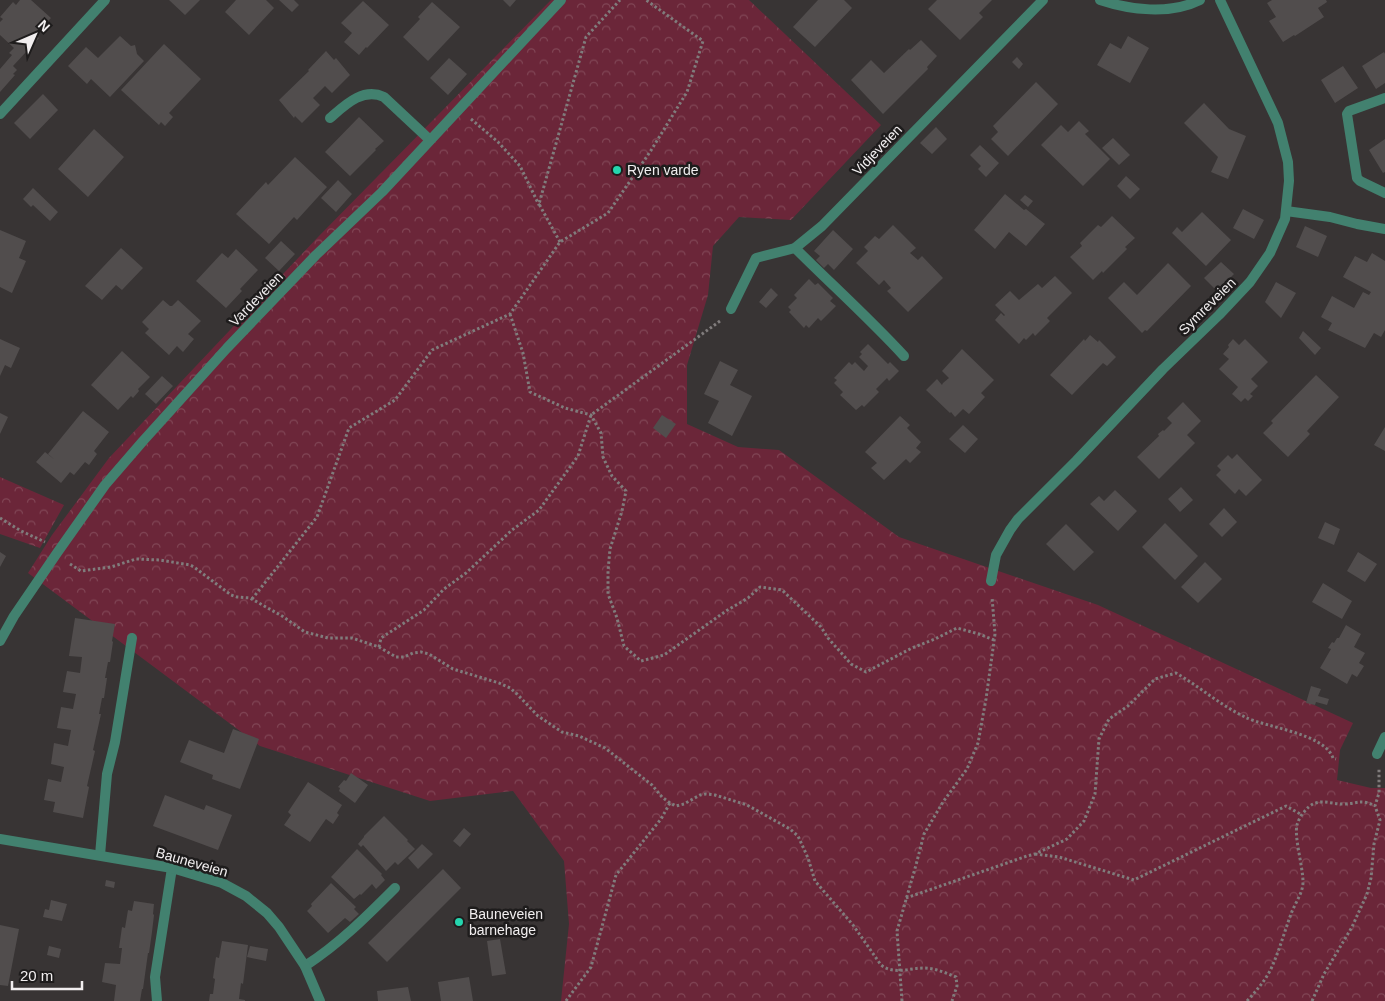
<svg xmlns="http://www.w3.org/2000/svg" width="1385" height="1001" viewBox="0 0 1385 1001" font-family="Helvetica,sans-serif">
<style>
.forest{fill:url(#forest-crowns)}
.building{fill:#514d4d}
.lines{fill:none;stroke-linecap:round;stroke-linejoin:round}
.path{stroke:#807c7c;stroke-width:3;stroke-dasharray:2.5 2.5;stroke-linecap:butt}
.lane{stroke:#42816f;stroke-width:10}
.street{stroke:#42816f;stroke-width:10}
.poi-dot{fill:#25d5ae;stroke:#1e1c1c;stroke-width:2}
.labels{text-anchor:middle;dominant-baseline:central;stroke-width:5;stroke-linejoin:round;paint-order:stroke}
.street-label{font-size:14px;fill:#f1eeef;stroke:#1e1c1c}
.poi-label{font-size:14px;fill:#f1eeef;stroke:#1e1c1c;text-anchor:start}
</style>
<defs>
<pattern id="forest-crowns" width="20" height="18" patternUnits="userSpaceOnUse" patternTransform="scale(1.25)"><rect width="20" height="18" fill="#6b2639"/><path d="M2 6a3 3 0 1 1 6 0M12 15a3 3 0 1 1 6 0" fill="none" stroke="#814656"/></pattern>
</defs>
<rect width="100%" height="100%" fill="#383434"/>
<!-- forest -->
<path class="forest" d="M551,0H749L881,125L791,220L739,217L713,246L708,295L687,365V424L738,447L779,450L899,537L1098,605L1353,723L1340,750L1337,780L1371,788H1385V1001H561L569,924L564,861L513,791L430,801L260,746L28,573L52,535L109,458L318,237Z
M0,477L64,505L40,548L0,534Z"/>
<!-- building -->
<path class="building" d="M20,0H31L51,18L35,35L39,38L13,66L17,70L13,74L15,75L0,92V69L12,55L9,53L14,48L0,35V22L3,19L0,17L13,2L16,5Z
M169,0H200L185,15Z
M236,0H266L274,8L249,35L225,12Z
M279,0H294L299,5L292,12Z
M503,0H516L510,7Z
M818,0H844L852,8L815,47L793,27Z
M937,0H992L979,13L983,17L960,40L928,9Z
M1272,0H1326L1327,2L1318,8L1324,17L1295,36L1294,35L1283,42L1269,21L1276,17L1267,3Z
M363,1L389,25L367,48L366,47L359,55L344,42L352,33L341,23Z
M432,2L460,27L428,61L403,37L420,19L418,17Z
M120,36L131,46L135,45L137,54L144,61L110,97L91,79L87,84L68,66L86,47L98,58Z
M1128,36L1149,48L1130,83L1097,65L1110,43L1121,49Z
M921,40L937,56L927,67L928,69L883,114L851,80L871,60L884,73L909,49L910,50Z
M164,44L201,79L169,113L173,117L165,126L161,122L159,125L121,90Z
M326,51L334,60L336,58L350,75L332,93L325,86L313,98L320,105L302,123L295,116L294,118L279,100L309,71L308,70Z
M1384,52L1385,54V83L1376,89L1362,66Z
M1017,57L1023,64L1019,69L1012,62Z
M449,58L467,74L448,95L430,78Z
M1343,66L1358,88L1335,103L1321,80Z
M1036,82L1058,104L1008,156L991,139L998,132L993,126Z
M43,94L58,110L30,139L14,123Z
M1204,103L1229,129L1246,136L1228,179L1211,172L1218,157L1184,123Z
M359,117L384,141L375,149L376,150L350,176L325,152Z
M1079,121L1089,131L1085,134L1110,159L1083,186L1041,145L1061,125L1068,132Z
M936,127L947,139L932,154L920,143Z
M94,129L124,157L88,197L58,169Z
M1113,138L1130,155L1119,165L1102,148Z
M1385,139V172L1383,173L1369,150Z
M980,145L999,163L986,177L978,169L981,166L970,155Z
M295,157L327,187L297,220L294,217L269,244L236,214L266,182L268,185Z
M1126,176L1140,189L1130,199L1117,186Z
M338,180L352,194L336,212L321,198Z
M33,188L58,212L50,221L33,205L31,207L23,199Z
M1005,194L1024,210L1026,209L1045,224L1026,246L1009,232L995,249L974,230Z
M1025,195L1033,201L1028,207L1020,200Z
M1243,209L1264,220L1254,239L1233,228Z
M1202,212L1231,240L1206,266L1172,233L1177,227L1182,232Z
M1112,216L1135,238L1125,247L1127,249L1103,273L1102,271L1093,280L1070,257L1082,246L1080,243L1098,225L1101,227Z
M893,225L916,248L910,253L918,260L922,256L943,278L908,312L887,291L891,288L884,280L879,285L856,263L868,251L864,247L875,236L879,239Z
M1305,226L1327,236L1318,257L1296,247Z
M0,230L26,241L19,258L26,261L12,293L0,287Z
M833,230L853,249L834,270L828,264L824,268L816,260L820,256L814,251Z
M281,241L295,254L279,271L265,258Z
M121,248L143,268L122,290L116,285L102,300L85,286Z
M236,249L258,270L240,289L242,291L226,308L196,281L222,253L228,258Z
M1372,253L1385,261V330L1381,337L1374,333L1365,348L1328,330L1332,323L1321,317L1332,296L1354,308L1363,292L1369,295L1371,292L1343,277L1355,256L1367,262Z
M1221,262L1234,274L1217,291L1204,278Z
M1168,263L1191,286L1147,331L1145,330L1142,333L1108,298L1124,282L1137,295Z
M1055,276L1072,293L1047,318L1050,321L1035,336L1033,333L1026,340L1024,338L1019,344L995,320L1001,313L1004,316L1005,315L995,305L1010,291L1019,300L1038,284L1042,288Z
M809,279L815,285L818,283L833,298L830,301L836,306L821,321L818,318L809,328L806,325L804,328L789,312L791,310L788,307L797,298L794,295Z
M1276,282L1296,293L1281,318L1265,302Z
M771,288L778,295L766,308L759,302Z
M163,300L170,306H172L178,300L201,321L188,334L194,339L183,352L177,346L169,355L145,333L149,329L142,322Z
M1303,331L1321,348L1315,355L1299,338Z
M1090,335L1098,342L1099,340L1116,357L1107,366L1103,363L1072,395L1050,375L1084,339L1085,341Z
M0,339L20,348L11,368L5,365L0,376Z
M1233,339L1239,345L1245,339L1268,362L1251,379L1258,386L1250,394L1253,396L1248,401L1245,398L1241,402L1232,394L1238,387L1219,369L1229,359L1223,354L1229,347L1228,345Z
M868,344L888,364L890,362L899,371L889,381L887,378L876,389L879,392L864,407L862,405L856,410L840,395L843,392L834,383L837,380L834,378L849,362L852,365L855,362L864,371L868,366L859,357L862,354L860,352Z
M962,349L994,380L981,393L985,397L969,414L963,409L955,417L951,412L950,413L926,390L937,379L942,385L943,383L949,378L942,371Z
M122,351L150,377L138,389L139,391L133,398L131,396L118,410L91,385Z
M720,361L738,370L730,385L752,396L732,436L708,423L719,401L704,394Z
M1316,375L1339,397L1307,431L1310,434L1288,457L1263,433L1273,423L1271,421Z
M162,376L173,386L156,404L145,394Z
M1183,402L1201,421L1187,435L1195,443L1159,479L1137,457L1159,436L1158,434L1163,430L1164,431L1172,423L1167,418Z
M83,411L109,432L94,451L97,454L89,465L85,462L74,475L70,472L61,483L36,462L45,452L55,460L48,454Z
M0,413L8,417L0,434Z
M662,415L676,424L666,438L653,428Z
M900,416L910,425L907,428L921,442L916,448L921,452L910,463L906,459L884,480L871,468L877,463L865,452Z
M963,425L978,439L965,453L949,439Z
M1385,427V451L1374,445Z
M1237,454L1262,480L1246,496L1239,489L1235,494L1216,475L1221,470L1217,466L1228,455L1232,459Z
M1181,487L1193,500L1180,512L1168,499Z
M1115,490L1137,511L1118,531L1090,504L1099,496L1104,501Z
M1224,508L1237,522L1222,537L1209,524Z
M1325,522L1340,529L1334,545L1318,538Z
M1165,523L1198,556L1175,580L1142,547Z
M1066,524L1094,552L1074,571L1046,544Z
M0,552L6,556L0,567Z
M1358,552L1377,564L1365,582L1347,571Z
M1205,562L1222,579L1198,603L1181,587Z
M1323,583L1352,601L1342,619L1312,602Z
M75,618L115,624L112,641L113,642L110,662H108L105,678H107L104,698H102L99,714H101L93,750L95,751L87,786L89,787L83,818L53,812L55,802L44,800L48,779L61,782L64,767L51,764L54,743L68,746L71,730L57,728L61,707L73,709L76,694L63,692L67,671L80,673L82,657L69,656Z
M1346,625L1361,634L1354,647L1365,653L1359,663L1364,666L1357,677L1352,674L1347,684L1320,668L1331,649L1328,648L1332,642L1334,643L1337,638H1339Z
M1311,686L1321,689L1318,696L1329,699L1327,705L1316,702L1315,705L1306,703Z
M233,729L259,739L240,789L212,779L213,775L180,762L189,740L224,753Z
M351,773L368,785L355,803L339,791L340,788L338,787L344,780L346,781Z
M308,782L342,805L337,813L339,815L333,824L326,819L310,842L284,825L291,815L288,812Z
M165,795L204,810L206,805L232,815L218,850L153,826Z
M384,816L408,840L407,841L415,849L398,865L395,862L386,871L363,845L361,847L358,844L364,837V836Z
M464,828L471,834L460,847L453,841Z
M422,844L433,854L418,869L408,858Z
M357,849L382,874L381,875L385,880L376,889L372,884L361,895L360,894L354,899L331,877Z
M443,869L461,888L387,962L368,943Z
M106,880L115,882L114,888L105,886Z
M331,883L356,907L354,909L359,914L350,922L345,918L328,933L307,911L312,906L311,904Z
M51,900L67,904L62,921L43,917L45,909L49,910Z
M134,901L154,904L153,914L154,915L152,932L149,953H148L143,989H142L140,1001H114L116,985L102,982L105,963L120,964L122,948H119L122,927L125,928L128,910L132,911Z
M0,925L19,929L8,986L0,985Z
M500,939L506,974L492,976L487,941Z
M222,941L248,945L243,984L241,983L239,999L245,1000V1001H209L210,994H213L215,979L213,978L216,957L219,958Z
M49,946L61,949L59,958L47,955Z
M250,946L268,949L266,961L247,957Z
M469,977L473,1001H441L438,982Z
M408,987L411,1001H378L377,991Z"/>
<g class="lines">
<!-- path -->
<path class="path" d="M471,119L498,142L520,166L539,205
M560,242L539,204L586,37L620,0
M510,314L523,353L530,392L565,408L591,415L601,433L603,457L612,476L626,491L622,511L610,549L608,571V594L617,618L624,646L641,661L664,655L726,611L748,598L760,587L782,590L821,627L828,638L851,664L866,672L912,648L935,639L957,628L979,634L994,640
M0,518L21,531L45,542
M70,564L81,571L111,567L136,559L160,560L190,565L194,567L231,595L237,597L250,598L282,616L305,632L328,638H352L379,647L396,657H404L413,653L421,652L429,654L453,669L499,683L510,688L517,694L538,716L562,732L579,736L605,748L652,785L662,797L670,803L676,806L684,804L700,795L706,794L715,795L747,805L790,829L798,836L808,858L815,881L853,925L881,965C894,975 909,968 924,968C935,968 946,973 956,977L957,986L952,1001
M252,599L317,517L349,428L395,400L432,350L510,314L560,242L608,213L650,152L687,92L703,41L646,0
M379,647L381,638L424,610L444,589L466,573L512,530L539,510L578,456L591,415L720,321
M1035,854L1059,857L1134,880L1286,806L1302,815
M906,898L1027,856L1035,854L1067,839L1084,821L1095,794L1099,739L1109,719L1128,706L1155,679L1176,673C1200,687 1220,705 1245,717C1267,728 1324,733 1333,758L1336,759
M566,1001L591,967L616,875L661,819L670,803
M902,1001L897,931L916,865L924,834L943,802L967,769L978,743L986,699L995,634L992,597
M1247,1001C1256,991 1264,982 1270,971C1279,952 1284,933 1291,914C1295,903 1303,893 1303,882C1303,867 1294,837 1297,825C1298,821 1301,815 1304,812C1317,795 1329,805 1346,804C1359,803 1362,799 1375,806
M1312,1001L1324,974L1352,927L1367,894L1371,878L1374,844L1380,820L1375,806L1379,793V769"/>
<!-- lane -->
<path class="lane" d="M1385,98L1349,111L1347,114L1357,178L1360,181L1385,193
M330,118C345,105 363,87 384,97L430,140
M1286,211L1330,217L1357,224L1385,229
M795,248C831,284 869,318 904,356
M100,855L107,774L115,742L132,638
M305,966C339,944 366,917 395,888
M157,1001L155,977L172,868"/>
<!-- street -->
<path class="street" d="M1100,0C1130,10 1170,15 1200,0
M0,114L105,0
M731,309L756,258L795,248L822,226L1043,0
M991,581L996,555L1010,530L1018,519L1076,461L1163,369L1219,315L1250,282L1270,253L1285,219L1289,181L1288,162L1278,123L1220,0
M0,641L14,616L57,553L105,485L143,441L227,348L316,255L382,192L561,0
M1377,754L1385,737
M0,839L172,868L222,883L246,896L267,913L279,927L305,966L320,1001"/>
</g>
<!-- markers -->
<g class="poi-dot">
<circle cx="617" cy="170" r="5"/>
<circle cx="459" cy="922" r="5"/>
</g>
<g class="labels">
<!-- street labels -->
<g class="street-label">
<text transform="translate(877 150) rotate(-46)">Vidjeveien</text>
<text transform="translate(256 299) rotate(-46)">Vardeveien</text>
<text transform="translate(1207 306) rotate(-45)">Symreveien</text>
<text transform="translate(192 862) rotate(16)">Bauneveien</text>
</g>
<!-- poi labels -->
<g class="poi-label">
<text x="627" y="170">Ryen varde</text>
<text x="469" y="914">Bauneveien<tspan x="469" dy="16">barnehage</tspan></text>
</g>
</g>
<!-- north arrow -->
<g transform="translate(35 35) rotate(45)" stroke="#1e1c1c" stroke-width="4" paint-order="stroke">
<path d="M0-4L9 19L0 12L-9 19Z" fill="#f1eeef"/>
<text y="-8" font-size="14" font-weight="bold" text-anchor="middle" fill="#f1eeef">N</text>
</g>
<!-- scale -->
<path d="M12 981v8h70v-8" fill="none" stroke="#f1eeef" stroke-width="2.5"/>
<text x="20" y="981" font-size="15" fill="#f1eeef" stroke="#1e1c1c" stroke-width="4" paint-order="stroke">20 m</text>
</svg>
